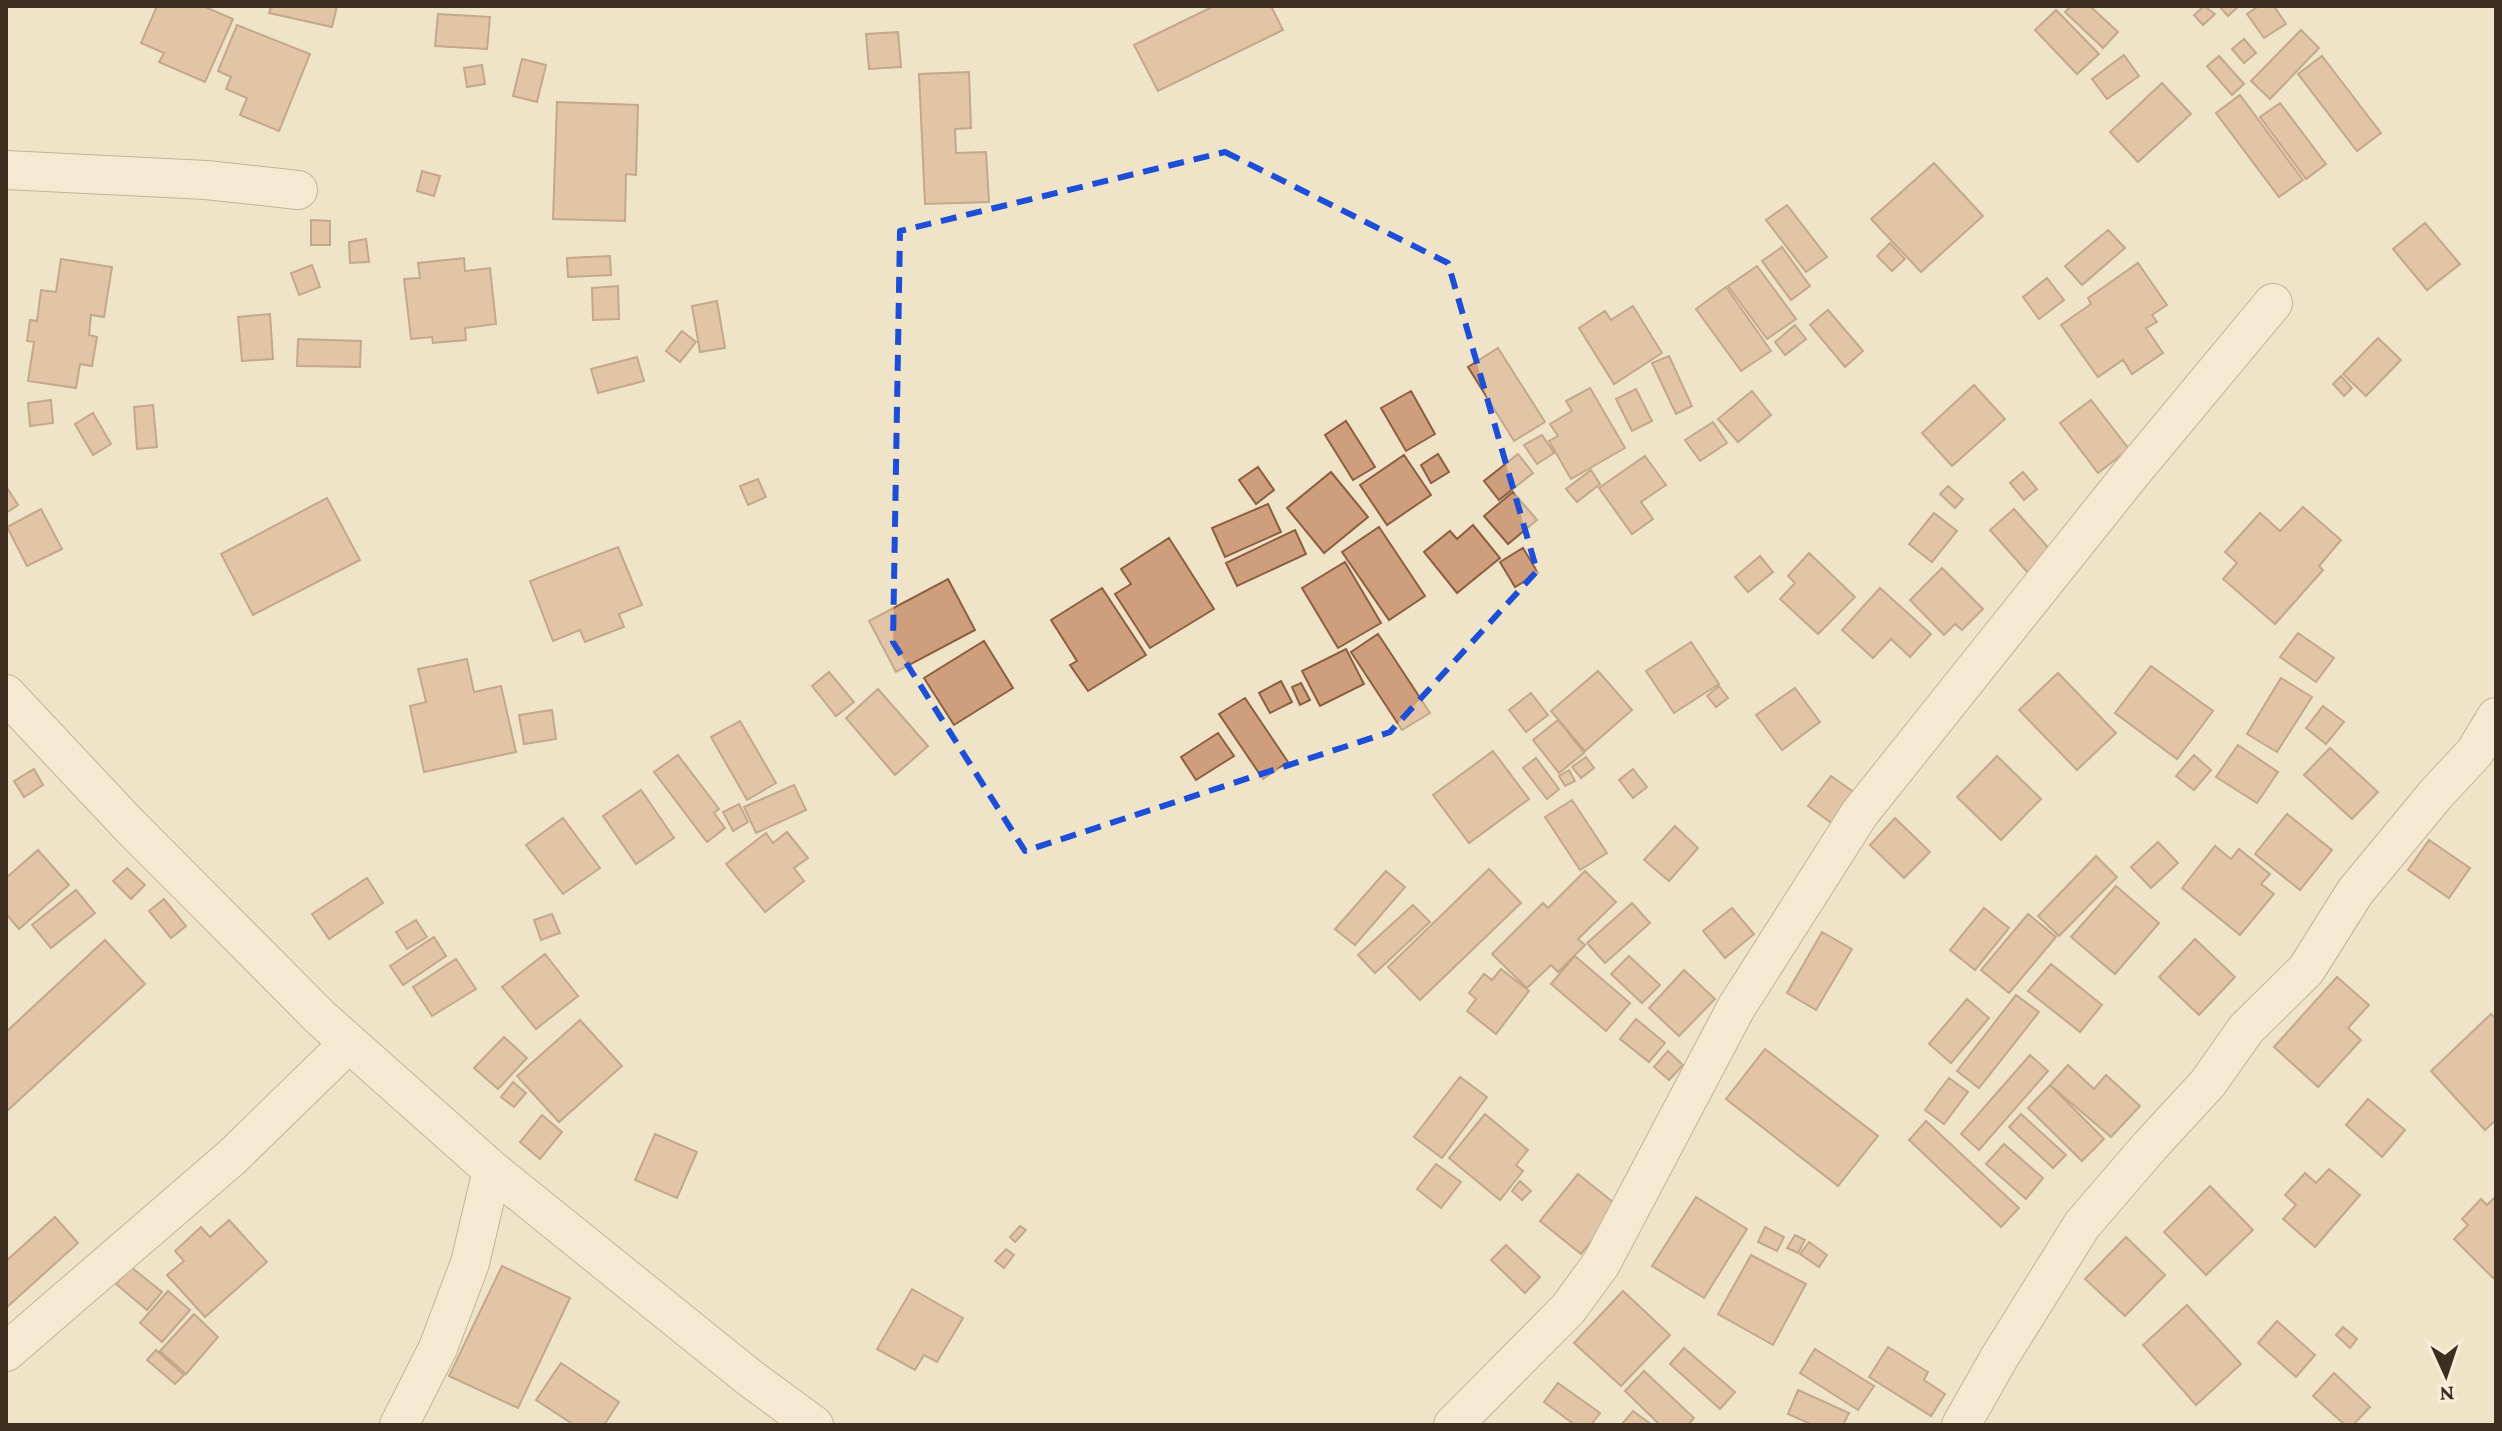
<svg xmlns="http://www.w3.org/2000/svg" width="2502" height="1431" viewBox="0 0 2502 1431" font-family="'Crimson Pro',serif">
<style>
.building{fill:#cf9f7d;stroke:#8d5f41;stroke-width:2}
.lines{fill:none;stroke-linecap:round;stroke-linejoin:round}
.street-casing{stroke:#8d765c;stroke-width:40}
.street{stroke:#faf1dc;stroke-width:38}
.marked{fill:none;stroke:#1d4ed8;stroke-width:6;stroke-dasharray:16 10;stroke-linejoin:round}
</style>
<rect width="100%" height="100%" fill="#f0e4c8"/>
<!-- building -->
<path class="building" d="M157,6H203L233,19L205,82L159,62L164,53L141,43Z
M271,6H337L332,27L269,13Z
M1214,6H1271L1283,30L1158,91L1134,45Z
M2071,6H2090L2118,32L2103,48L2065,12Z
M2204,6L2215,14L2203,25L2194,15Z
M2219,6H2239L2228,16Z
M2259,6H2274L2286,24L2264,38L2247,14Z
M2056,10L2099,54L2077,74L2035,30Z
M438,14L490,17L487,49L435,46Z
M237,25L310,54L279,131L240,115L247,98L226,89L231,77L218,71Z
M2301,30L2319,48L2270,99L2251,81Z
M898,32L901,67L869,69L866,34Z
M2244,39L2256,53L2244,63L2232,49Z
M2124,55L2139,76L2107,99L2092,79Z
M2219,56L2244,84L2232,95L2207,66Z
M2322,56L2381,133L2357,151L2298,74Z
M522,59L546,65L537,102L513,96Z
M482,65L485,84L467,87L464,68Z
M969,72L971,128L955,129L956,153L986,152L989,202L925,204L919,74Z
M2162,83L2191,114L2138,162L2110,132Z
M2240,95L2303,180L2279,197L2216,113Z
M557,102L638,105L636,175L626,174L625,221L553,219Z
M2280,103L2326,164L2306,179L2260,117Z
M1934,163L1983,216L1921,272L1871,219Z
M422,171L440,176L434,196L417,191Z
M1787,205L1827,257L1806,272L1766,220Z
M311,220L330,221V245H311Z
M2425,223L2460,264L2427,290L2393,249Z
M2108,230L2125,248L2082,285L2065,266Z
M366,239L369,262L350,263L349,242Z
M1890,243L1905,259L1892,271L1877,256Z
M1782,247L1810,286L1791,300L1762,261Z
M610,256L611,275L568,277L567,258Z
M464,258L465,271L490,268L496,324L465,328L466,340L433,343L432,337L411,339L404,279L420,278L418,263Z
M61,259L112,267L104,317L91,315L89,335L97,337L92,366L80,364L76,388L28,381L34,342L27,341L30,320L37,321L41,290L56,292Z
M2138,263L2167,305L2152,315L2157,322L2146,328L2163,353L2132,374L2123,360L2098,377L2061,325L2091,304L2088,298Z
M312,265L320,287L299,295L291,273Z
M1757,266L1796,319L1767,339L1728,286Z
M2047,278L2064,300L2039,319L2023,297Z
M618,286L619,319L593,320L592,288Z
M1726,287L1771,351L1741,371L1696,309Z
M717,301L725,348L700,352L692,306Z
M1633,306L1662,353L1614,384L1579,328L1605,311L1611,320Z
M1828,310L1863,351L1845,367L1810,325Z
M270,314L273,359L242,361L238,317Z
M1795,325L1806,339L1785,355L1775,342Z
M682,331L696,342L680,362L666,351Z
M2378,338L2401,360L2366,396L2343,374Z
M298,339L361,341L360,367L297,366Z
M1498,348L1545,422L1514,441L1468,367Z
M1669,356L1692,406L1676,414L1652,363Z
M637,357L644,381L598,393L591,369Z
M2341,376L2352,388L2344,396L2333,384Z
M1974,385L2005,419L1952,466L1922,433Z
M1590,388L1625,448L1571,479L1549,441L1558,436L1550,424L1572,411L1566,401Z
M1636,389L1652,421L1632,431L1616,399Z
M1411,391L1435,434L1406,451L1381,408Z
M1752,391L1771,415L1738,442L1718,419Z
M51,400L53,423L30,426L28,403Z
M2091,400L2129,449L2098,473L2060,423Z
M153,405L157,447L137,449L134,407Z
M93,413L111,444L93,455L75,424Z
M1346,421L1375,467L1353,480L1325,435Z
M1713,422L1727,443L1700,461L1685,440Z
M1542,435L1554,453L1537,464L1524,445Z
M1438,454L1449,472L1431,483L1421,465Z
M1518,454L1533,473L1499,500L1484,481Z
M1404,455L1431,495L1387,525L1360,485Z
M1645,456L1666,485L1641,502L1653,519L1632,534L1599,488Z
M1258,467L1274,490L1256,504L1239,480Z
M1591,470L1600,484L1577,502L1566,489Z
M1331,472L1368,517L1324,553L1287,508Z
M2023,472L2037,489L2024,500L2010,483Z
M758,479L766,497L748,505L740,486Z
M6,486L18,505L6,513Z
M1948,486L1963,499L1955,508L1940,494Z
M1513,492L1537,520L1508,544L1484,516Z
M327,498L360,560L253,615L221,554Z
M1268,504L1281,532L1225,557L1212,528Z
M2303,507L2341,540L2319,566L2323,570L2275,624L2223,579L2237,563L2225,552L2260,513L2280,531Z
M41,509L62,549L27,566L7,527Z
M2014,509L2053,553L2029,574L1990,530Z
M1934,513L1957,531L1932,562L1909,544Z
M1473,525L1500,558L1457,593L1424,552L1450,531L1457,539Z
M1379,527L1425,596L1389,620L1342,552Z
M1295,530L1306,554L1237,586L1226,563Z
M1169,538L1214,609L1150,648L1115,594L1131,584L1121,569Z
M618,547L642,605L619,614L624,627L585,642L580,630L553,641L530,581Z
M1523,548L1538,573L1515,587L1500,562Z
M1809,553L1855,597L1818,634L1780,599L1795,583L1788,576Z
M1760,556L1773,572L1748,592L1735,577Z
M1345,562L1381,623L1338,648L1302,588Z
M1942,568L1983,609L1962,630L1955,624L1944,635L1910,600Z
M948,579L975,630L896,672L869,621Z
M1102,588L1146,655L1088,691L1070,665L1077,661L1051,620Z
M1880,588L1931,634L1910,657L1891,639L1873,658L1842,630Z
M2298,633L2334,658L2316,682L2280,657Z
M1378,634L1430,713L1402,730L1351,652Z
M984,641L1013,688L954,725L924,678Z
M1691,642L1719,684L1674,713L1646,671Z
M1346,649L1364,684L1320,706L1302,671Z
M467,659L474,692L501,686L516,752L424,772L410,706L426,702L418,669Z
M2151,666L2213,711L2177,759L2115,713Z
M1598,671L1632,710L1585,751L1551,711Z
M829,672L854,702L836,716L812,686Z
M2058,673L2116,733L2077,770L2019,710Z
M2281,678L2312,697L2277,752L2247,734Z
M1281,681L1292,702L1270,713L1259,693Z
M1301,683L1310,700L1300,705L1292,687Z
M1719,686L1728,698L1716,707L1707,696Z
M1795,688L1820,722L1782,750L1756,715Z
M878,689L928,746L895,775L846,718Z
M1531,693L1548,715L1526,732L1509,710Z
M1245,698L1288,762L1263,779L1219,714Z
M2323,706L2344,722L2326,744L2306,728Z
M552,710L556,739L524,744L519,715Z
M1558,720L1584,753L1559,773L1533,740Z
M740,721L776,783L747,800L711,737Z
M1218,733L1234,756L1196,780L1181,757Z
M2238,745L2278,772L2257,803L2216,777Z
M2330,748L2378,792L2352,819L2304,775Z
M1493,751L1529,799L1469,843L1433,795Z
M678,755L719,809L714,813L725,828L707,842L654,772Z
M2194,755L2211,770L2194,790L2176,776Z
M1997,756L2041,799L2001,840L1957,797Z
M1586,757L1594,768L1581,778L1572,767Z
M1536,758L1559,789L1547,799L1523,768Z
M34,769L43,785L24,797L14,781Z
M1633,769L1647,787L1633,798L1619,780Z
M1569,770L1575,781L1565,786L1559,776Z
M1831,776L1855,793L1833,824L1808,806Z
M794,785L806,810L756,833L744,807Z
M641,790L674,838L636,864L603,816Z
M1572,800L1607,853L1580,870L1545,817Z
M739,804L748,822L733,831L723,812Z
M2287,814L2332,850L2300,890L2255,854Z
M563,818L600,868L563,894L526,845Z
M1895,818L1930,852L1904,878L1870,845Z
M1675,826L1698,848L1669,881L1644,860Z
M787,832L808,858L794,868L804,881L765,912L726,864L766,833L773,843Z
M2429,840L2470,868L2449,898L2408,870Z
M2158,842L2178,863L2151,888L2131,867Z
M2215,846L2231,859L2239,849L2270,874L2261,884L2274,894L2240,935L2182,888Z
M38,850L69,885L19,929L6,914V878Z
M2096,856L2117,877L2059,936L2038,916Z
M127,868L145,885L131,899L113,881Z
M1489,869L1521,903L1420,1000L1388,967Z
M1386,871L1405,887L1355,945L1335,929Z
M1585,871L1616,902L1578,939L1585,945L1558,972L1551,965L1527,988L1492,954L1543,903L1548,908Z
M367,878L383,903L329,939L312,914Z
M2116,886L2159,923L2115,974L2071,937Z
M76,890L95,913L51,948L32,925Z
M164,899L186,926L171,938L149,911Z
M1632,903L1650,923L1605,963L1587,943Z
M1413,905L1430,922L1375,973L1358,955Z
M1732,908L1754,934L1725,958L1703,931Z
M1984,908L2009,928L1975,970L1950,950Z
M552,914L560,933L541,940L534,920Z
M2028,914L2056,937L2009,993L1981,970Z
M416,920L427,937L407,949L396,932Z
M1822,932L1852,949L1816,1010L1787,993Z
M434,937L446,956L403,985L390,966Z
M2195,939L2235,977L2199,1015L2159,977Z
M105,940L145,984L6,1112V1032Z
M545,954L578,996L536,1029L502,987Z
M1575,956L1630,1003L1606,1031L1551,984Z
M1629,956L1660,985L1642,1003L1611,974Z
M456,959L476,989L432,1016L413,987Z
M2051,964L2102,1005L2080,1032L2028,991Z
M1501,969L1529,991L1496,1034L1467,1011L1476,999L1469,993L1484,974L1492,980Z
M1684,970L1715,999L1679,1036L1649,1008Z
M2337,977L2369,1005L2348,1028L2361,1040L2318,1087L2274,1047Z
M2016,995L2039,1012L1979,1088L1957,1071Z
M1967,999L1989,1018L1951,1063L1929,1044Z
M2491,1014L2496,1019V1120L2485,1130L2431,1071Z
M1636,1019L1665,1043L1649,1062L1620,1039Z
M580,1020L622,1066L559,1122L517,1076Z
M504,1037L527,1058L498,1089L474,1068Z
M1765,1049L1878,1136L1838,1186L1726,1099Z
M1668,1051L1683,1065L1669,1080L1654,1067Z
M2030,1055L2048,1071L1979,1150L1961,1134Z
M2068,1065L2094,1089L2106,1075L2140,1106L2111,1137L2050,1085Z
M1460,1077L1487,1097L1442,1158L1414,1137Z
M1949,1078L1968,1092L1944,1124L1925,1110Z
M513,1082L526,1093L514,1107L501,1097Z
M2050,1085L2104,1139L2082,1161L2028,1108Z
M2368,1099L2405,1130L2382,1157L2346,1125Z
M1485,1114L1528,1150L1516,1165L1523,1171L1500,1200L1449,1158Z
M2021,1114L2066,1155L2053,1168L2009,1127Z
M542,1115L562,1132L540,1159L520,1142Z
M1926,1121L2019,1208L2001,1227L1909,1140Z
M655,1134L697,1152L677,1198L635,1180Z
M2004,1144L2043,1178L2026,1199L1986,1164Z
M1436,1164L1461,1182L1441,1208L1417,1189Z
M2329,1169L2360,1195L2315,1247L2283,1219L2296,1205L2285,1195L2305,1173L2316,1183Z
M1578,1174L1619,1207L1581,1254L1540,1221Z
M1520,1181L1531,1191L1522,1200L1512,1191Z
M2210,1186L2253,1230L2206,1275L2164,1232Z
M2496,1196V1274L2493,1278L2454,1239L2468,1225L2462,1219L2481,1199L2487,1205Z
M1696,1197L1747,1229L1704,1298L1652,1266Z
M55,1217L78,1243L6,1308V1261Z
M229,1220L267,1262L205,1317L167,1275L184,1261L175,1251L201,1227L210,1237Z
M1020,1226L1026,1230L1015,1242L1010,1237Z
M1765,1227L1784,1237L1777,1251L1758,1242Z
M1795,1235L1805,1240L1798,1253L1787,1248Z
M2126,1237L2165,1275L2125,1316L2085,1279Z
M1809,1242L1827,1255L1819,1267L1800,1254Z
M1506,1245L1540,1277L1525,1293L1491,1260Z
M1006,1249L1014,1255L1004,1268L995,1261Z
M1751,1255L1806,1284L1773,1345L1718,1314Z
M502,1266L570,1298L518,1408L449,1376Z
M131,1267L162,1292L147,1310L116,1284Z
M912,1289L963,1318L937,1362L924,1355L915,1370L877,1349Z
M168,1291L190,1310L162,1342L140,1323Z
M1623,1291L1670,1335L1621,1386L1574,1343Z
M2187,1305L2241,1364L2196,1405L2143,1345Z
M194,1314L218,1337L186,1374L160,1351Z
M2277,1321L2315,1355L2296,1377L2258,1343Z
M2343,1327L2357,1339L2350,1348L2336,1335Z
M1888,1347L1928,1372L1924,1380L1945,1394L1931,1416L1869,1377Z
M1684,1348L1735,1392L1720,1409L1670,1364Z
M1815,1349L1874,1386L1858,1410L1800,1373Z
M156,1350L184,1375L175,1384L147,1360Z
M561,1363L619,1402L604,1425H574L536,1400Z
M1644,1371L1694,1418L1688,1425H1660L1625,1391Z
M2334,1373L2370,1407L2353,1425H2345L2313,1396Z
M1558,1383L1600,1413L1591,1425H1575L1544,1402Z
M1798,1390L1849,1413L1843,1425H1813L1788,1414Z
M1633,1411L1652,1425H1621Z"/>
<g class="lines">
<defs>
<path id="street" d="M6,170L206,180L298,190
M6,694L129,825L321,1018L492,1170L750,1378L814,1425
M6,1352L232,1157L349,1043
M399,1425L438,1348L470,1263L492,1170
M1453,1425L1568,1309L1601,1264L1736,1008L1860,813L2130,475L2273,303
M1961,1425L1999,1358L2082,1225L2150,1146L2208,1083L2246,1029L2306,970L2355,892L2436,794L2475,752L2496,717"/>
</defs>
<!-- street casing -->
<use href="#street" class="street-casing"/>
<!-- street -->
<use href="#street" class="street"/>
</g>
<!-- marked area -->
<path d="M0 0H2502V1431H0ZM1225,152L1448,263L1537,571L1390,732L1025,851L893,642L900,231Z" fill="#f0e4c8" fill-opacity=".55" fill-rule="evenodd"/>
<path class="marked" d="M1225,152L1448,263L1537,571L1390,732L1025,851L893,642L900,231Z"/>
<!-- border -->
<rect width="2502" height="1431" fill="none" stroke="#3d2e20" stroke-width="16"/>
<!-- north arrow -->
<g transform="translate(2446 1375) rotate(177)" stroke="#f7eed8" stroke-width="6" paint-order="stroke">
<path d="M0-6L14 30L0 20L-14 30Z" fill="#3d2e20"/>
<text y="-12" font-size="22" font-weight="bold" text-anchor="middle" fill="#3d2e20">N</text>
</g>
</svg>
